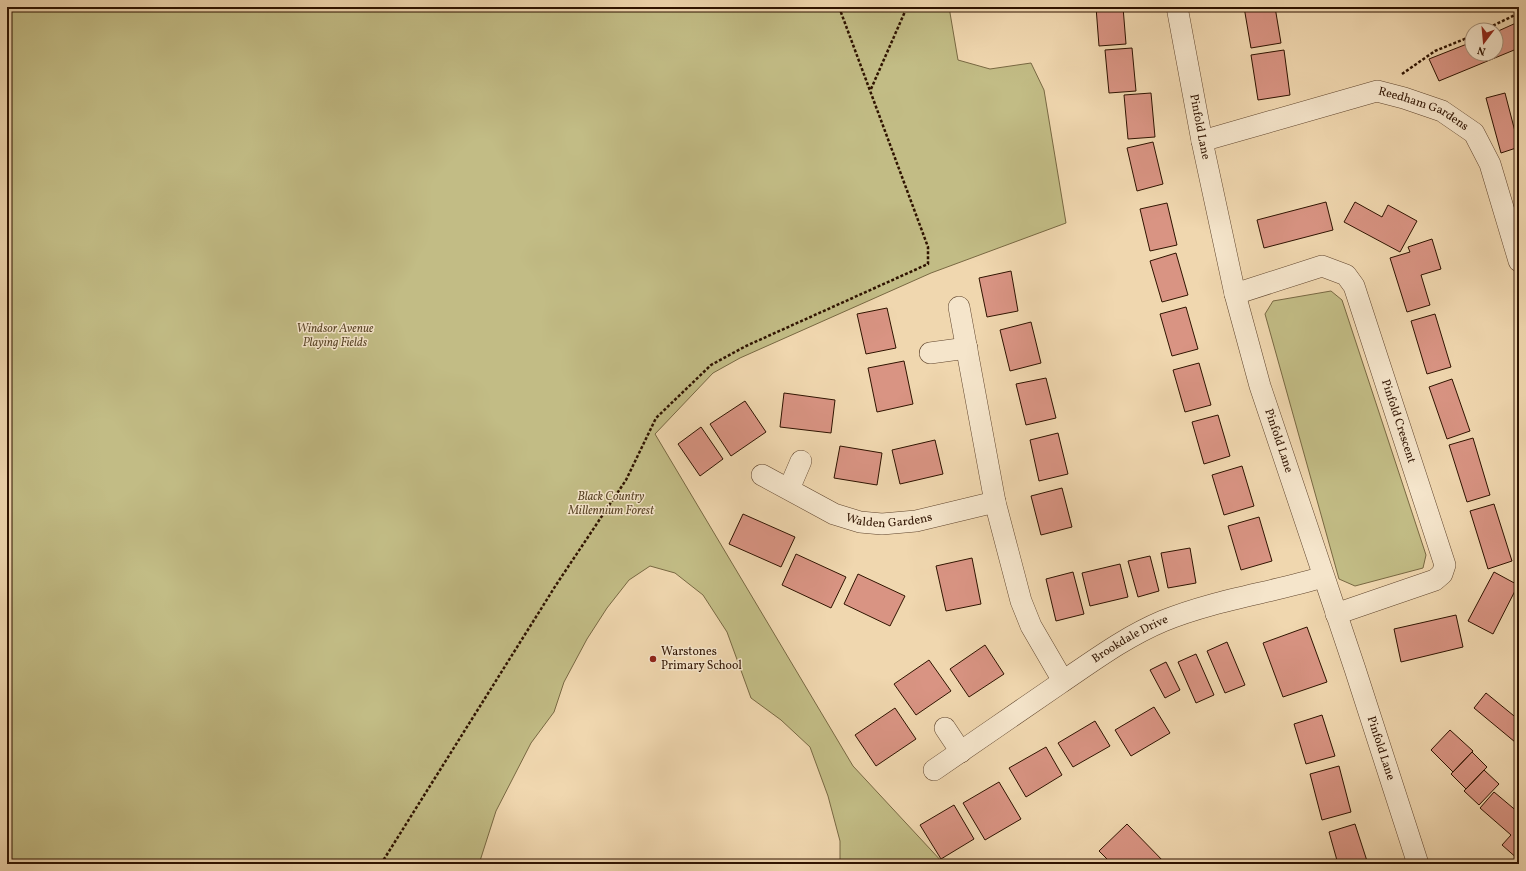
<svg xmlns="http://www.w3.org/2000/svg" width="1526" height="871" viewBox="0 0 1526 871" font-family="Vollkorn,serif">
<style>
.green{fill:#c2bc85;stroke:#786842}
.building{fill:#d99483;stroke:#2f1300}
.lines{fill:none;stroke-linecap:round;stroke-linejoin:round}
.minor-casing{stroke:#5f442c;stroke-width:22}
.path{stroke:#2f1300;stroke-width:2.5;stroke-dasharray:3 2;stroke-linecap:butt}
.minor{stroke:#f5e5cb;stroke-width:21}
.poi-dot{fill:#8f2418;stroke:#f5e5cb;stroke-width:1.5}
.labels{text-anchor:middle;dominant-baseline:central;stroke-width:3;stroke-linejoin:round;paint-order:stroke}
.street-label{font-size:12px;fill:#2f1300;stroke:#f5e5cb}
.park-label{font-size:12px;font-style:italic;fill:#5b4628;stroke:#f5e5cb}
.poi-label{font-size:12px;fill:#2f1300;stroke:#f5e5cb;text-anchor:start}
</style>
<rect width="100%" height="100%" fill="#f0d7af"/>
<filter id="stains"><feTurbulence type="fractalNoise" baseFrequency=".005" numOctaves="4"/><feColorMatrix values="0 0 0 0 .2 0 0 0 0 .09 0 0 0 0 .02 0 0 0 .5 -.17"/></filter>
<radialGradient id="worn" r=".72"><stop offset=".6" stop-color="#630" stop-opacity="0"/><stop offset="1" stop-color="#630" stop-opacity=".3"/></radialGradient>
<!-- green -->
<path class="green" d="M7,7H949L958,60L990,69L1031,63L1044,90L1066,223L931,273L740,358L713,373L655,434L853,766L944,864H840V841L828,796L810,747L781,720L751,698L727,632L703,595L675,573L650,566L629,580L607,608L587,639L564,682L554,712L531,743L496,811L479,864H7Z
M1331,291L1342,300L1426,555L1423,568L1355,586L1339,579L1265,314L1273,301Z"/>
<!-- building -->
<path class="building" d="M1096,7H1123L1126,44L1099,46Z
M1244,7H1275L1281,43L1251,48Z
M1516,23L1519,30V48L1439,81L1429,59L1472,42V54H1496V32Z
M1132,48L1136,91L1109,93L1105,50Z
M1284,50L1290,95L1258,100L1251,55Z
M1151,93L1155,137L1128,139L1124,95Z
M1505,93L1519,147L1501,153L1486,98Z
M1153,142L1163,184L1137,191L1127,148Z
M1326,202L1333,230L1264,248L1257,220Z
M1355,202L1382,217L1388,205L1417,221L1400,252L1344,222Z
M1167,203L1177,245L1150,251L1140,209Z
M1432,239L1441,269L1421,275L1430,305L1407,312L1390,258L1410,252L1408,247Z
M1176,253L1188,295L1162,302L1150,261Z
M1011,271L1018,311L987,317L979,278Z
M1186,307L1198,349L1172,356L1160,314Z
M887,308L896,348L866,354L857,314Z
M1435,314L1451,367L1427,374L1411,321Z
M1031,322L1041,363L1010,371L1000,330Z
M904,361L913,404L877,412L868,368Z
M1199,363L1211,405L1185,412L1173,370Z
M1046,378L1056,418L1026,425L1016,384Z
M1452,379L1470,431L1447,439L1429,387Z
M784,393L835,400L831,433L780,427Z
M745,401L766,432L731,456L710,424Z
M1218,415L1230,456L1204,464L1192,422Z
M701,427L723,459L700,476L678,444Z
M1058,433L1068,474L1039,481L1030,440Z
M1473,438L1490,495L1467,502L1449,445Z
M935,440L943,474L900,484L892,450Z
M840,446L882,453L877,485L834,478Z
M1242,466L1254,506L1224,515L1212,475Z
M1062,488L1072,527L1041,535L1031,496Z
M1494,504L1512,561L1488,569L1470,511Z
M743,514L795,537L781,567L729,544Z
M1259,517L1272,561L1241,570L1228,526Z
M1190,548L1196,583L1168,588L1161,553Z
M796,554L846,577L831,608L782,585Z
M1150,556L1159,591L1138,597L1128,561Z
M972,558L981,604L946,611L936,566Z
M1120,564L1128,597L1090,606L1082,573Z
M1073,572L1084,614L1056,621L1046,579Z
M1494,572L1518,585L1493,634L1468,621Z
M858,574L905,596L890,626L844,604Z
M1456,615L1463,647L1401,662L1394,629Z
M1307,627L1327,682L1283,697L1263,643Z
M1227,642L1245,685L1225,693L1207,651Z
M985,645L1004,674L969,697L950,669Z
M1196,654L1214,695L1196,703L1178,662Z
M929,660L951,691L916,715L894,684Z
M1166,662L1180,690L1165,698L1150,670Z
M1486,693L1519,720V736L1515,742L1474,708Z
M1154,707L1170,733L1131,756L1115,730Z
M895,708L916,739L876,766L855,735Z
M1322,715L1335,756L1306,764L1294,724Z
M1095,721L1110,746L1073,767L1058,743Z
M1450,730L1473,751L1453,772L1431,750Z
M1046,747L1062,775L1026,797L1009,768Z
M1472,752L1487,767L1466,789L1451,774Z
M1339,766L1351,812L1322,820L1310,774Z
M1484,770L1499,784L1479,805L1464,791Z
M999,782L1021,819L985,840L963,803Z
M1494,792L1519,813V860L1502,845L1511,835L1480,808Z
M954,805L974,839L941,859L920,825Z
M1127,824L1166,864H1136L1131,859L1126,864H1112L1099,851Z
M1355,824L1368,864H1338L1329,832Z"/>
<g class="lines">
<defs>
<g id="minor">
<path id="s1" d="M1177,7L1202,141L1235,294L1260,386L1355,669L1418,864"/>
<path id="s2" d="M1202,141L1377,91L1404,98L1442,111L1474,133L1490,164L1519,261"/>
<path id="s3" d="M1235,294L1322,266L1346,275L1354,286L1445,565L1442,574L1435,580L1336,614"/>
<path d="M959,307L995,502L1021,601L1031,626L1063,681"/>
<path d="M930,353L967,348"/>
<path id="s4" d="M762,475L834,514L860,522L882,524L916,521L995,502"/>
<path d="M789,489L801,461"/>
<path d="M945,728L961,752"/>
<path id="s5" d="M934,770C976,741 1017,713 1059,684C1093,661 1125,637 1163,621C1214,600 1270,593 1323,577"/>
</g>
</defs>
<!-- minor casing -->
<use href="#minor" class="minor-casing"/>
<!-- path -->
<path class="path" d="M1484,30L1519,13
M1402,74L1435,51L1472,36
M871,89L907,7
M381,864L556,585L626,480L656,418L711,365L746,346L928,264V247L839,7"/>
<!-- minor -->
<use href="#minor" class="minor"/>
</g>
<!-- markers -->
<circle class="poi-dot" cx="653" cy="659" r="4"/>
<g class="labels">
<!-- street labels -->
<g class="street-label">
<text stroke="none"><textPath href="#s2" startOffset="232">Reedham Gardens</textPath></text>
<text stroke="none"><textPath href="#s1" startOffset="122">Pinfold Lane</textPath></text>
<text stroke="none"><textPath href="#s3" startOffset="273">Pinfold Crescent</textPath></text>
<text stroke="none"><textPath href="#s1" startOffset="446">Pinfold Lane</textPath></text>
<text stroke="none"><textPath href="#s4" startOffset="138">Walden Gardens</textPath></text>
<text stroke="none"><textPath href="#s5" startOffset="236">Brookdale Drive</textPath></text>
<text stroke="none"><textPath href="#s1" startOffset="770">Pinfold Lane</textPath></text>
</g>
<!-- park labels -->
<g class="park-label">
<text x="335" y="329">Windsor Avenue<tspan x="335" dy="14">Playing Fields</tspan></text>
<text x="611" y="497">Black Country<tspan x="611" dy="14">Millennium Forest</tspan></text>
</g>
<!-- poi labels -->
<g class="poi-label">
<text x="661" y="652">Warstones<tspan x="661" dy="14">Primary School</tspan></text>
</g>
</g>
<!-- margin -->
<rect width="1526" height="871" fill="none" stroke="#f0d7af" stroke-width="24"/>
<rect x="8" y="8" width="1510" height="855" fill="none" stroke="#2f1300" stroke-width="2"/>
<rect x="12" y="12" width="1502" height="847" fill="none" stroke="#2f1300"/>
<!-- north arrow -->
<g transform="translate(1484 42) rotate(196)"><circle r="19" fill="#f5e5cb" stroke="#a6917a"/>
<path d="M0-3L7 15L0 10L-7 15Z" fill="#8f2418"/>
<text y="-6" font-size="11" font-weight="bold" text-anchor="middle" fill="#2f1300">N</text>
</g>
<rect width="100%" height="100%" filter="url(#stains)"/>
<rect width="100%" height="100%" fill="url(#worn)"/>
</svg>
